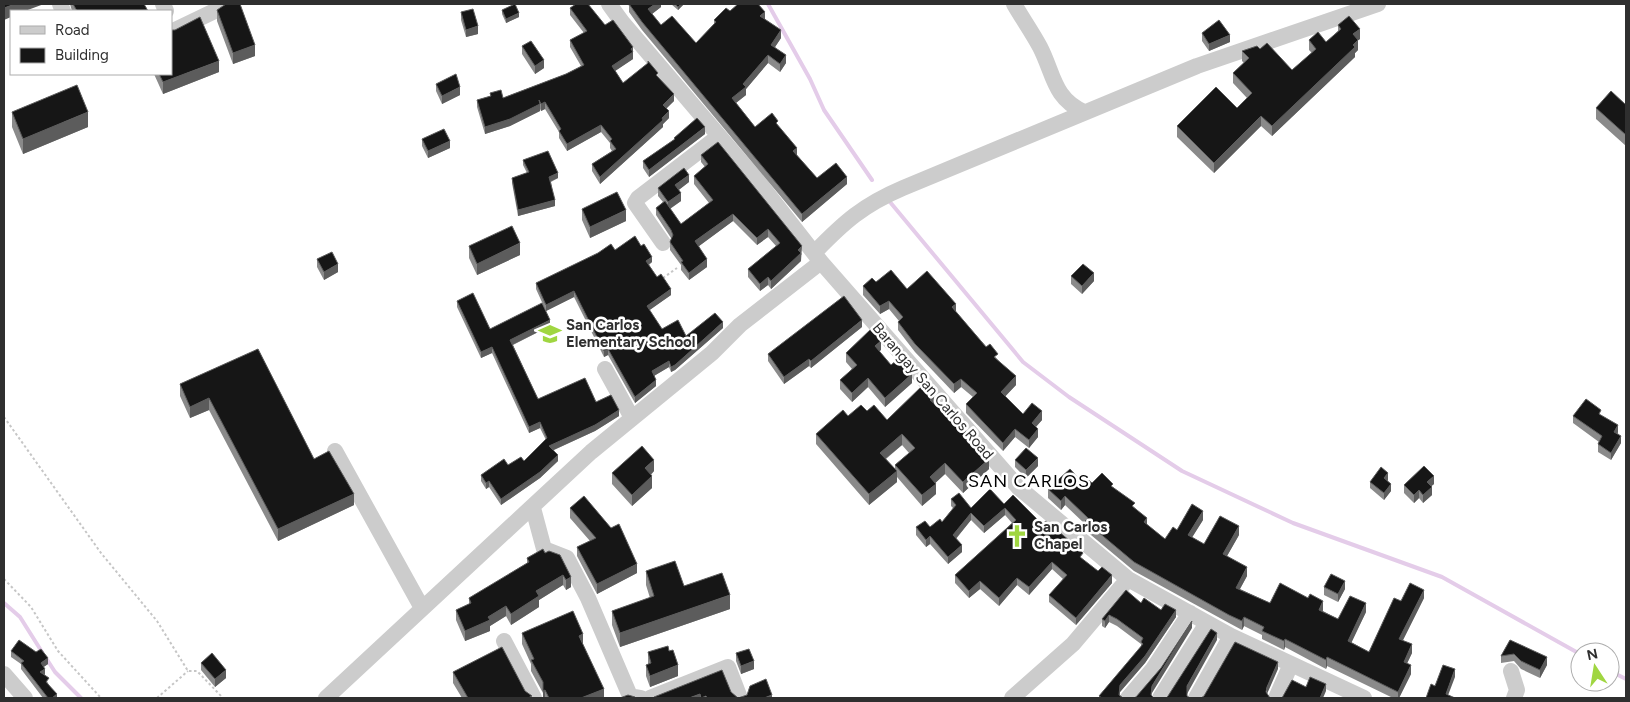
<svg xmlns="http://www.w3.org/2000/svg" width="1630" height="702" viewBox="0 0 1630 702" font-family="Figtree,sans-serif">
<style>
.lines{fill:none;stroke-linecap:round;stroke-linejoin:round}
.stream{stroke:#e4cce9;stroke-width:4}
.path{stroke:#c6c6c6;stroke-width:2;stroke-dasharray:2.5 2.5;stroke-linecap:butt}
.minor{stroke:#ccc;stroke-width:16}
.wall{fill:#8a8a8a;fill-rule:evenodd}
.shaded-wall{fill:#5c5c5c}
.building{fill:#161616;stroke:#5c5c5c}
.labels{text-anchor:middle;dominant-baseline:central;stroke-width:5;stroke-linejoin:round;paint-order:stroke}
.poi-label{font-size:15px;font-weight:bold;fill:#2f2f2f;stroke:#fff;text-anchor:start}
.street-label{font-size:15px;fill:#2f2f2f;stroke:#fff}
.quarter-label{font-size:18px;letter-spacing:1px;fill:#000;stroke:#fff}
</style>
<rect width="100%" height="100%" fill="#fff"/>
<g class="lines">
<!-- stream -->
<path class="stream" d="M768,4L810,79L824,110L872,180
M890,202L1023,362L1069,397L1182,471L1293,523L1442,577L1580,654
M4,603L20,617L42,652
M46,658L55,672L81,698
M1610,671L1626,679"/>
<!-- path -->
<path class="path" d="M663,278L677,268
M4,417L101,553L157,621L188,671H197L223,698
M4,579L31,607L58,651L101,698
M157,698L188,671"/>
<!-- minor -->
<path class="minor" d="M60,4L63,11
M163,4L166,11
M609,4L622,22L760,184L821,262L1018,487L1128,579L1231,636L1364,698
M1014,4C1022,18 1032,32 1040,47C1054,74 1053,98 1084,112
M171,32L225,6
M663,243L635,203L638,198L719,136
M814,253C844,222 863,205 903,188L1197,66L1378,4
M605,369L632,418
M335,451L422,608
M533,508L544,549L567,558L588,598L630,696L641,698
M504,641L534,698
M1511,671L1517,690L1514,698
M4,674L25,698
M326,698L591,452L712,353L740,325L821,262
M650,698L728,667L740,698
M1012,698L1073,644L1128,579
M1128,698L1153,669L1190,613
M1160,698L1207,623
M1196,698L1231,636
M1276,698L1291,664"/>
</g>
<!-- wall -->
<path class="wall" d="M70,4H144L148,11H72Z
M628,4H661V7L652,14L661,25L696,43L714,24V20L730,11L765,20L781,38L775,47L786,63L780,72L768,63L746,89V95L736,103L755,127H778L797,155L817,178L847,184L802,222L642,30L629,12V6Z
M671,4H684L678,10Z
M570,8L605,25L633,47V59L615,71L623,83L658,77L674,101L666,108L669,118L663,124V127L600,184L592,171V164L612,151L610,148V143L601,132L567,151L559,138V132L545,109L541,111L540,109V111L510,126L485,134L477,107V100L490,96V93L503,98L566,74L581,66L570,47V40L584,33L570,15Z
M217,10L255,56L233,64L217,21Z
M502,10L519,17L506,23L502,14Z
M461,12L478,34L466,37L461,20Z
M1338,25L1360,39L1358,40V50L1355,53V57L1272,136L1261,126L1214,173L1177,137V126L1237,108L1247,98L1233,83V73L1244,63L1242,61V51L1260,49L1292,70L1312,53L1309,50V40L1326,42L1338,31Z
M1202,33L1230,42L1209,51L1202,41Z
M522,46L544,68L535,74L522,54Z
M219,72L163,94L154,74H171Z
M436,84L460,95L442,104L436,91Z
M1626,105V146L1596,119V108Z
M12,112L88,127L23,154L12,127Z
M705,134L649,177L643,168V161L674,140V138Z
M422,139L450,148L428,158L422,146Z
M701,155L802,254L801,255V261L771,289L768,285L760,291L748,277V269L776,246L768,237L757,245L733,221L699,246L707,267L689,280L681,270V265L670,250V242L671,238L656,215V208L663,202L658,196V188L689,182L678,190L681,201L670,209L681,224L709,203L694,184V176L705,167L701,162Z
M523,160L558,178L551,182L555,206L518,216L512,183V178L527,173L523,165Z
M582,209L626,221L590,238L582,220Z
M469,246L520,255L477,275L469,258Z
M615,250L652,262L649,265L657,277L671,295L649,310L662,329L686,336L723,328L675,370L671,372L669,367L654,376L656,386L635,403L608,355L604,357L574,297L546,311L536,289V283Z
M317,259L338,272L324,280L317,267Z
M1071,276L1094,281L1082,294L1071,284Z
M876,282L907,289L956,312L998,360L1016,385L1005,396L1023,414L1042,420L1036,427L1038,437L1029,448L1015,437L1003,451L966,413V404L973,397L961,387L954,393L915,352L898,330V322L899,321L889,309L880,314L863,295V286Z
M457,301L490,329L550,326L513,345L538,399L596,402L619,416L595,431L554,450L558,461L540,478L501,505L489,487L486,489L481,481V475L508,465L524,461L546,440L540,428L529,433L492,353L481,358L457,307Z
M862,327L811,368L809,366L784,384L768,361V354Z
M258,349L314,459L354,505L278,541L209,410L190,418L180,396V384Z
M881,350L879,351L891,365L912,383L885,407L868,387L852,402L840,389V380L852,369L846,362V353Z
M934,403L989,469L963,493L945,474L935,483L936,494L922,506L897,477V482L869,505L816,444V434L867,411L887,420ZM902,445L909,453L895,465V469L886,459Z
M1601,415L1618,432V433L1621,443L1611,460L1598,452V444L1599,442L1573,423V416Z
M1015,460L1038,466L1026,478L1015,467Z
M654,471L651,475L652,488L632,506L612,484V473Z
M1388,480L1387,481L1391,491L1384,500L1370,488V482Z
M1081,481L1113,487L1135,508L1147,525L1165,539L1177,530L1203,520L1192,537L1204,544L1239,535L1227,556L1247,576L1240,589L1270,603L1323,610V611L1338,619L1366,612L1351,642L1369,652L1401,601L1424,598L1403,640L1412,653L1407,663L1411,674L1399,698H1393L1327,666L1326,669L1285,647L1284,650L1262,639V635L1244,626L1242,630L1229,623L1134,571L1085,530V524L1065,505L1061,510L1048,498V489Z
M1434,484L1431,486L1432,495L1423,503L1419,498L1414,503L1404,493V485Z
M951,499L971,508L1004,504L1042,524L1083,560L1112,583L1076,625L1049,602V595L1063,579L1052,569L1029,595L1017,585L999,606L980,589L969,598L955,583V575L1012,523L1005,515L984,533L971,520L956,539L962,552L948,564L930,544L926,547L916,535V527H930L942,522L953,508L951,506Z
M570,508L637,573L597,594L577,556V547L590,541L570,518Z
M549,551L571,587L566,590L563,585L539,600V607L511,625L506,616L490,626V631L465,641L456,620V610L469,604V598L527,564V558L545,553Z
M646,571L684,586L730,609L620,647L612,625V611L650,598L646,585Z
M1324,587L1345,589L1338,602L1324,595Z
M1141,603L1161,610L1176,617L1145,663L1120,692V695L1123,698H1099V696L1141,647V644L1117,626L1109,622L1105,628L1102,626V619Z
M522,633L583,645L604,698H543V693L531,671V664L522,644Z
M1510,640L1547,665L1540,678L1521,669L1514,661L1501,663V656Z
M11,651L48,664L43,667L44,675L49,685L57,698H43L21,669V664L11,657Z
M648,652L678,676L650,687L646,676V665L648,664Z
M736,653L754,669L741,674L736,661Z
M201,663L226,678L215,687L201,670Z
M453,672L525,691L532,698H462L453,683Z"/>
<!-- shaded-wall -->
<path class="shaded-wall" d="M15,4H44L25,11H11V17L4,20V8Z
M655,4H661V7L648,17V9Z
M681,4H684L678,10V7Z
M765,12V20L760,16Z
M519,13V17L506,23V19Z
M478,26V34L466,37V30Z
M1360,29V39L1353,44V34Z
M781,30V38L771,53V45Z
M1230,35V42L1209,51V44Z
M1358,40V50L1355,53V57L1272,136V126Z
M255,45V56L233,64V53Z
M633,47V59L612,73V66Z
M768,55V63L746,89V95L732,106V98L743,84Z
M786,55V63L780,72V64Z
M544,60V68L535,74V66Z
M219,61V72L163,94V82Z
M460,87V95L442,104V96Z
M674,94V101L663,112V105Z
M545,102V109L541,111V104Z
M540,104V111L510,126L485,134V127Z
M669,111V118L663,124V127L600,184V177Z
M88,112V127L23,154V139Z
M1261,116V126L1214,173V163Z
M601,125V132L567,151V144Z
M705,127V134L649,177V170Z
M450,141V148L428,158V151Z
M797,148V156L793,151Z
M558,173V178L549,182V177Z
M689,175V182L675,193V185Z
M847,177V184L802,222V214Z
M681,193V201L668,210V202Z
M555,200V206L518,216V210Z
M626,210V221L590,238V227Z
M733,214V221L695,249V241Z
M768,229V237L757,245V238Z
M520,243V255L477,275V264Z
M802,246L801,261L771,289V281Z
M652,257V262L646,266V261Z
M707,259V267L689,280V273Z
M338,264V272L324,280V272Z
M1094,273V281L1082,294V286Z
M768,277V285L760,291V284Z
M671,289V295L647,312V306Z
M574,291V297L546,311V305Z
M889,301V309L880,314V306Z
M956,304V312L952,307Z
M550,320V326L510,346V340Z
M862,320V327L811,368V361Z
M723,322V328L675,370L671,372V367Z
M881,341V350L875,355V346Z
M492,347V353L481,358V352Z
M608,349V355L604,357V351Z
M809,359V366L784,384V377Z
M669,361V367L652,377V371Z
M912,374V383L885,407V398Z
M1016,376V385L1001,401V392Z
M868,378V387L852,402V393Z
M961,379V387L954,393V384Z
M656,380V386L635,403V397Z
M934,396V406L930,400Z
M209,398V410L190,418V407Z
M619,410V416L595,431L549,452V446Z
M1042,411V420L1032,431V423Z
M540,422V428L529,433V427Z
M1618,425V432L1614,439V432Z
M1015,429V437L1003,451V443Z
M1038,429V437L1029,448V440Z
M902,434V445L880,463V453Z
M1621,436V443L1611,460V453Z
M558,455V461L540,478L501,505V499Z
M1038,458V466L1026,478V470Z
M989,459V469L963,493V482Z
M654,460V471L645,480V468Z
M945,463V474L930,488V477Z
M897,471V482L869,505V494Z
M1388,473V480L1384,485V478Z
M652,476V488L632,506V495Z
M1434,476V484L1427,490V482Z
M489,481V487L486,489V483Z
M936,484V494L922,506V495Z
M1391,484V491L1384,500V493Z
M1432,487V495L1423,503V495Z
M1419,490V498L1414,503V495Z
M354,494V505L278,541V529Z
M1065,496V505L1061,510V501Z
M1005,508V515L984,533V526Z
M1203,511V520L1188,544V535Z
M971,513V520L953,542V535Z
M1147,518V527L1144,522Z
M1239,526V535L1223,563V554Z
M930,536V544L926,547V540Z
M962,545V552L948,564V557Z
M1052,562V569L1029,595V587Z
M637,564V573L597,594V584Z
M1247,567V576L1236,596V588Z
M563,575V585L539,600V607L511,625V614L536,591Z
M1112,575V583L1076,625V618Z
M571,577V587L566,590V580Z
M1017,578V585L999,606V598Z
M980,581V589L969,598V591Z
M1345,581V589L1338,602V594Z
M1424,590V598L1399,648V639Z
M730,595V609L620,647V633Z
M1323,601V610L1319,619V610Z
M1366,603V612L1348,650V641Z
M506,606V616L490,626V631L465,641V631Z
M1176,610V617L1145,663L1120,692L1119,698L1120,685Z
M1109,615V622L1105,628V621Z
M1244,617V626L1242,630V621Z
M1192,621V628L1152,693L1151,698L1152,686Z
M1217,633V640L1187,694V686Z
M583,634V646L579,636Z
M1285,639V647L1284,650V641Z
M1412,644V653L1404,670V662Z
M1327,657V666L1326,669V660Z
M1547,657V665L1540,678V670Z
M48,658V664L41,669V663Z
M754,661V669L741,674V666Z
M1278,662V669L1267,694L1266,698L1267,687Z
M678,665V676L650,687V676Z
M1411,665V674L1399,698H1398V692Z
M45,669V675L40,672Z
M1455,669V677L1447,698L1446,694Z
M226,670V678L215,687V679Z
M1326,684V691L1323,698H1320Z
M604,689V698H581Z
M545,690V698H543V691Z
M57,694V698H52Z
M700,694V698H689Z
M772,695V698H764Z"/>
<!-- building -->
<path class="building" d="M4,4H15L4,8Z
M73,4H144L148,11H77Z
M226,4H240L255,45L233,53L217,10Z
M515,4L519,13L506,19L502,10Z
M576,4H588L605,25L613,20L633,47L631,49L633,52L612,66L623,83L648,63V61L658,73L656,75L674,94L663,105L669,111L662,118L663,120L600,177L592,164L616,149L610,141L612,139L601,125L567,144L559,131L561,129L545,102L541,104L539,100L540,104L510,119L485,127L477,100L491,96L490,93L501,90L503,98L566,74L584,65L570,40L587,31L570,8Z
M629,4H655L648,9L661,25L672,16L696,43L716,22L714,20L726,8L730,11L738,4H758L765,12L760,16L781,30L771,45L786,55L780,64L768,55L743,84L746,87L732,98L755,127L772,113L778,121L776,123L797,148L793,151L817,178L836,163L847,177L802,214L642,22Z
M675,4H681L678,7Z
M473,9L478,26L466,30L461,12Z
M1349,16L1360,29L1353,34L1358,40L1353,45L1355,47L1272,126L1261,116L1214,163L1177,126L1216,87L1237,108L1252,93L1233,73L1249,58L1242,51L1257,46L1260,49L1267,43L1292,70L1316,49L1309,40L1318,32L1326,42L1341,29L1338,25Z
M200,17L219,61L163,82L159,74H171V30H175Z
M1219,20L1230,35L1209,44L1202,33Z
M531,41L544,60L535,66L522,46Z
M456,74L460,87L442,96L436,84Z
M77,85L88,112L23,139L12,112Z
M1611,91L1626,105V135L1596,108Z
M697,118L705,127L649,170L643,161L675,139L674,138Z
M444,129L450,141L428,151L422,139Z
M718,142L802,246L798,250L801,253L771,281L768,277L760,284L748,269L780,243L768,229L757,238L733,214L695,241L707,259L689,273L681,262L683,261L670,242L673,235L671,230L656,208L665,201L681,224L713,200L694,176L708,164L701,155Z
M548,151L558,173L549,177L555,200L518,210L512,178L529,172L523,160Z
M684,168L689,175L675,185L681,193L668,202L658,188Z
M617,192L626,210L590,227L582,209Z
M512,226L520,243L477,264L469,246Z
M635,236L641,246L644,244L652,257L646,261L657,277L661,274L671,289L647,306L662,329L678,320L686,336L715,313L723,322L675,365L671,367L669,361L652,371L656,380L635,397L608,349L604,351L574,291L546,305L536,283L598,253L611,244L615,250Z
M332,252L338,264L324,272L317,259Z
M1083,264L1094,273L1082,286L1071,276Z
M891,270L907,289L927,271L956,304L952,307L986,347L990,344L998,354L994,357L1016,376L1001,392L1023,414L1032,403L1042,411L1032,423L1038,429L1029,440L1015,429L1003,443L966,404L977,393L961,379L954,384L915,344L898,322L903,317L889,301L880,306L863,286L872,278L876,282Z
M473,293L490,329L542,303L550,320L510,340L538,399L585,378L596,402L611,395L619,410L595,425L549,446L558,455L540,472L501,499L489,481L486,483L481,475L504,459L508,465L521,457L524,461L547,438L540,422L529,427L492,347L481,352L457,301Z
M844,296L862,320L811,361L809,359L784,377L768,354Z
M871,329L881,341L875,346L891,365L898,359L912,374L885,398L868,378L852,393L840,380L857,365L846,353Z
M258,349L314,459L329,451L354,494L278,529L209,398L190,407L180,384Z
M923,385L934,396L930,400L944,412L947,410L989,459L963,482L945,463L930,477L936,484L922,495L895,465L915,448L902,434L880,453L897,471L869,494L816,434L843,410L848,416L861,405L867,411L874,405L887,420Z
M1586,399L1601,410L1599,414L1618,425L1614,432L1621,436L1611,453L1598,444L1602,436L1573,416Z
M642,446L654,460L645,468L652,476L632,495L612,473Z
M1026,448L1038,458L1026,470L1015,460Z
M1424,466L1434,476L1427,482L1432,487L1423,495L1419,490L1414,495L1404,485Z
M1381,467L1388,473L1384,478L1391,484L1384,493L1370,482Z
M1070,469L1081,481L1085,477L1092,483L1102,473L1113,484L1111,486L1135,503L1132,506L1147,518L1144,522L1165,539L1173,527L1177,530L1192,504L1203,511L1188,535L1204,544L1220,516L1239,526L1223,554L1247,567L1236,588L1270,603L1280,583L1308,598L1310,594L1323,601L1319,610L1338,619L1350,596L1366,603L1348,641L1369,652L1394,598L1401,601L1410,583L1424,590L1399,639L1412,644L1404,662L1411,665L1398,692L1327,657L1326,660L1285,639L1284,641L1262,631L1264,627L1244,617L1242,621L1229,615L1134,562L1085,521L1088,518L1065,496L1061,501L1048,489Z
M990,489L1004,504L1013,495L1042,524L1046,521L1070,541L1083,553L1080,557L1098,571L1102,567L1112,575L1076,618L1049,595L1067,575L1052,562L1029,587L1017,578L999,598L980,581L969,591L955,575L1016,520L1005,508L984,526L971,513L953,535L962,545L948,557L930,536L926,540L916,527L925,521L930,527L940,519L942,522L956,505L951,499L959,493L971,508Z
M584,496L611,528L619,524L637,564L597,584L577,547L596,538L570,508Z
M543,549L545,553L549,551L560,555L571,577L566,580L563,575L536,591L539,596L511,614L506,606L488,617L490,620L465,631L456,610L471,603L469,598L529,562L527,558Z
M675,561L684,586L722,573L730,595L620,633L612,611L654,596L646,571Z
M1331,574L1345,581L1338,594L1324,587Z
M1126,590L1141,603L1144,598L1161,610L1165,604L1176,610L1145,656L1120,685L1119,695L1123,698H1102L1099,696L1143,644L1141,642L1143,638L1117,619L1109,615L1105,621L1102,619Z
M573,611L583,634L579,636L604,689L581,698H549L545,690L543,691V682L531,660L534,659L522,633Z
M1192,621L1152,686L1151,695L1154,698H1133L1136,697L1161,668Z
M1211,629L1217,633L1187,686V696L1190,698H1166L1168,696Z
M19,640L36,652L41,649L48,658L41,663L45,669L40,672L49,678L46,682L57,694L52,698H48L21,663L24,661L11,651Z
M1510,640L1547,657L1540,670L1521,661L1514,654L1501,656Z
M1235,642L1278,662L1267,687L1266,692L1270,698H1201L1204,696Z
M668,646L669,651L673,650L678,665L650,676L646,665L651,663L648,652Z
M502,647L525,691L532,696L528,698H468L453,672Z
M749,649L754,661L741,666L736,653Z
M212,653L226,670L215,679L201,663Z
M1443,665L1455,669L1446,694L1455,698H1426L1431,684L1435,686Z
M722,670L731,692L738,698L747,695L750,686L766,679L772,695L764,698H707L706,696L701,698L700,694L689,698H654V697Z
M1310,677L1326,684L1320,698H1282L1292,680L1306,687Z
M628,695L635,697V698H620Z"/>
<!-- icons -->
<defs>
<symbol id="school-bare" viewBox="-9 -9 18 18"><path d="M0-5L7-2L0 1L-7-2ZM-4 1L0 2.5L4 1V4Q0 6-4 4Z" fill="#a0d641" stroke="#fff" stroke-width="2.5" paint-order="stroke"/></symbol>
<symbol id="church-bare" viewBox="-9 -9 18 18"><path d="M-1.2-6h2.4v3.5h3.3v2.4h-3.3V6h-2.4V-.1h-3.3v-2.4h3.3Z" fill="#a0d641" stroke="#fff" stroke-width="2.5" paint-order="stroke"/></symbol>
</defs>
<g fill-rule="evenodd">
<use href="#school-bare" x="534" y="318" width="32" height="32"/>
<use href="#church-bare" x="1001" y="520" width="32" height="32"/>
</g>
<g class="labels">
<!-- poi labels -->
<g class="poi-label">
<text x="566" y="325">San Carlos<tspan x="566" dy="17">Elementary School</tspan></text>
<text x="1034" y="527">San Carlos<tspan x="1034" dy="17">Chapel</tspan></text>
</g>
<!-- street labels -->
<g class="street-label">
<text transform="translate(933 391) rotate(49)">Barangay San Carlos Road</text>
</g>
<!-- quarter labels -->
<g class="quarter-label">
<text x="1029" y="481">SAN CARLOS</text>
</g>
</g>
<!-- border -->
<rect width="1630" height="702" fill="none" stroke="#2f2f2f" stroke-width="10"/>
<!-- legend -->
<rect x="10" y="10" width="162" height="65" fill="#ffffff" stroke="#acacac"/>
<rect x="20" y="26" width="25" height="8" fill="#cccccc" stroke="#acacac"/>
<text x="55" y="35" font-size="15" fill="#2f2f2f">Road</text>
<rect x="20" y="48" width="25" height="15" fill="#161616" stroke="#acacac"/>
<text x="55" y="60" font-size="15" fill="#2f2f2f">Building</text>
<!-- north arrow -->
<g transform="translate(1595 667) rotate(348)"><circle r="24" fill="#ffffff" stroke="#acacac"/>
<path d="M0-4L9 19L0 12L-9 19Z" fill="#a0d641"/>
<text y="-8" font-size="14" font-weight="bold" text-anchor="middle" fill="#2f2f2f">N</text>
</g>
</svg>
